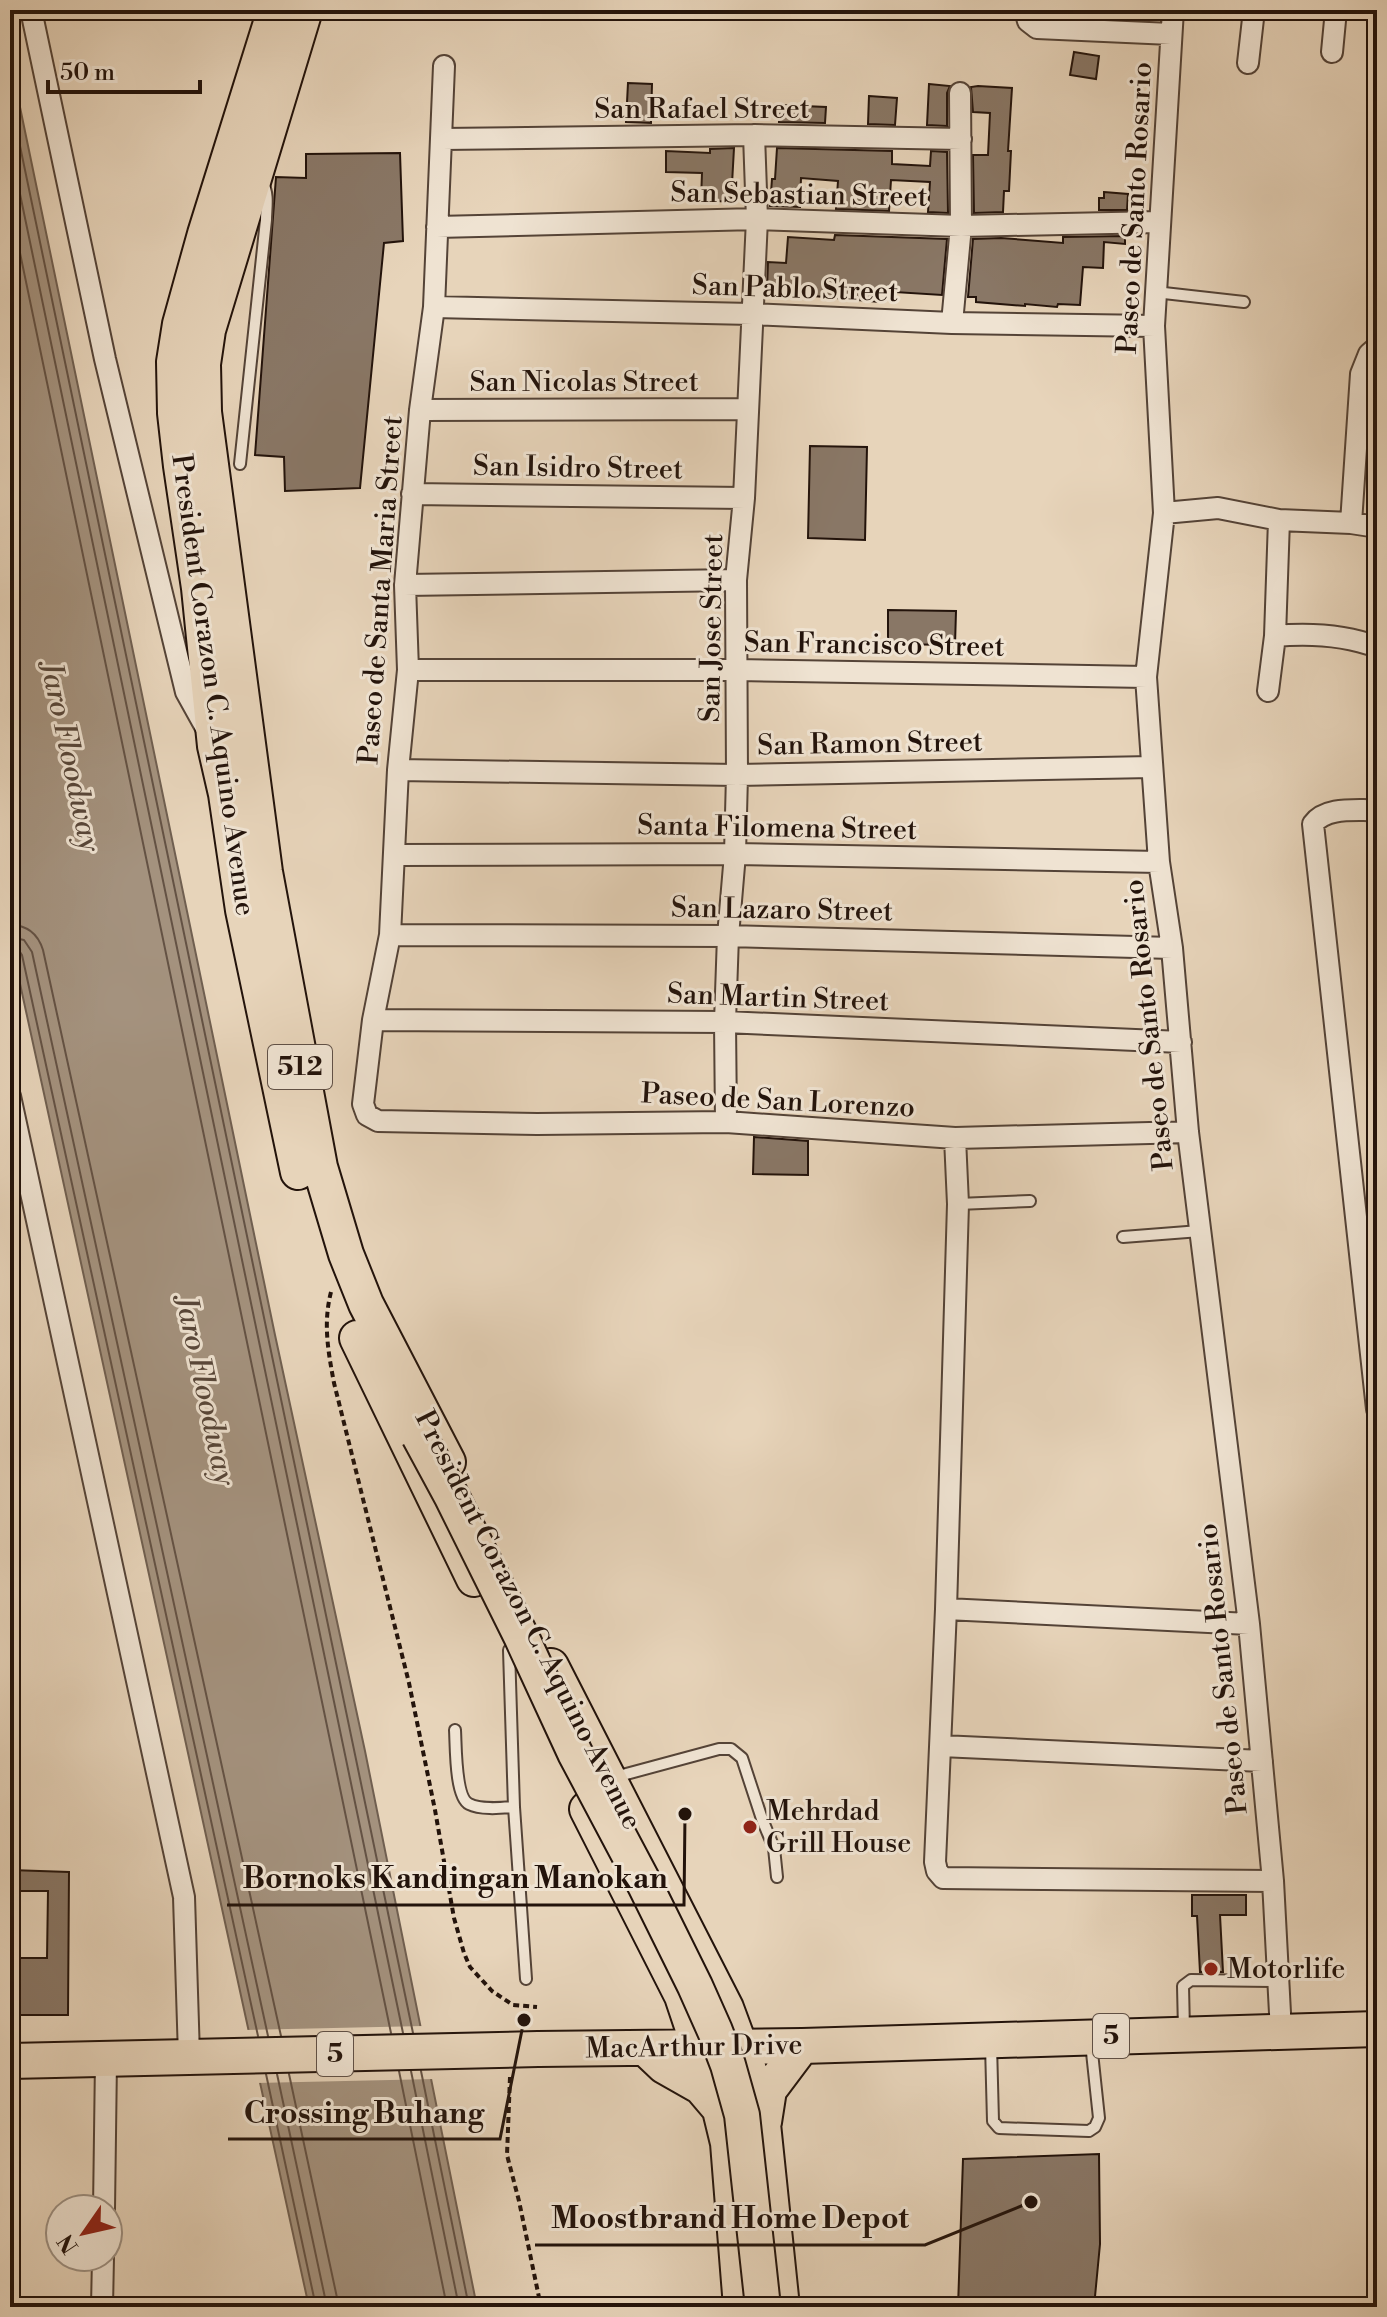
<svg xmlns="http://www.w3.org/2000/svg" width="1387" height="2317" viewBox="0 0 1387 2317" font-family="'Libre Bodoni',serif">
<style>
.water{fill:#a4927e;stroke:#705f50;stroke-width:2}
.pier{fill:#e7d4ba}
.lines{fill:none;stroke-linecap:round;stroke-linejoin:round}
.shore{stroke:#645244;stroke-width:2}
.building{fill:#897766;stroke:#23130b;stroke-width:2}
.service-casing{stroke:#544337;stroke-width:14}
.minor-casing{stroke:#544337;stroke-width:24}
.primary-casing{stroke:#23130b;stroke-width:38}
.path{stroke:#23130b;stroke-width:4;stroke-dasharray:6 4;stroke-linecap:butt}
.service{stroke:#efe3d2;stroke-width:10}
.minor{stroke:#efe3d2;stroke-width:20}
.primary{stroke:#e7d4ba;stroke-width:34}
.primary-bridge-casing{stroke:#23130b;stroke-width:38;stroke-linecap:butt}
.primary-bridge{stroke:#e7d4ba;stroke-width:34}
.poi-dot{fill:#8f2418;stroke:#efe3d2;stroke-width:3}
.labels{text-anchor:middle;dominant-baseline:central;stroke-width:6;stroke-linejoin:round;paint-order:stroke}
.shield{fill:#efe3d2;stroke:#605147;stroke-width:2}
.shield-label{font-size:26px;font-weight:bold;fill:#23130b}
.street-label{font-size:28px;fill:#23130b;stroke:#efe3d2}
.poi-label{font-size:28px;fill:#23130b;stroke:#efe3d2;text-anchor:start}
.water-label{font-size:30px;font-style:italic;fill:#574639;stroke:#efe3d2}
.leader{fill:none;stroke:#23130b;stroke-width:3}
.callout-dot{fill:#23130b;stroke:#efe3d2;stroke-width:3}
.callout-label{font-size:30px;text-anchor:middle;font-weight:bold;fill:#23130b;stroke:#efe3d2;stroke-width:6;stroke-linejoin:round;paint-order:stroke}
</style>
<rect width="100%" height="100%" fill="#e7d4ba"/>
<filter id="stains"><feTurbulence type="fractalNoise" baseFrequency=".0025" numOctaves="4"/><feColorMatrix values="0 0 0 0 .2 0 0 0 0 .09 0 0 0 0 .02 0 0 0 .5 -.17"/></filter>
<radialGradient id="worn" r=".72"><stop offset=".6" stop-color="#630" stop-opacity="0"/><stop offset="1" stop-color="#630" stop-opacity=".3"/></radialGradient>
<!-- water -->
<path class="water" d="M10,59L275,1335L365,1751L477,2307H309L10,938Z"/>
<!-- pier -->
<path class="pier" d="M424,2026L435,2079L256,2083L244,2030Z"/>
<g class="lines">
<!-- shore -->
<path class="shore" d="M10,98L413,2033
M10,146L403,2033
M10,205L391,2033
M10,925C27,925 38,934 43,950L281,2036
M10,937L24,940L32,952L268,2036
M10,947L18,949L22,955L258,2036
M399,2071L447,2307
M411,2071L459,2307
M421,2071L469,2307
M266,2074L316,2307
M277,2074L327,2307
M289,2074L339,2307"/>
</g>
<!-- building -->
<path class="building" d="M1074,52L1099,56L1096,79L1070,75Z
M628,83L652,84L651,123L626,122Z
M929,84L950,86L947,93V126L927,125Z
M978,86L1012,88L1008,151H1011L1009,191H1004L1003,212L974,213L973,155H988L990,113L973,112L971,87Z
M869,96L897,98L895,125L868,124Z
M780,105L826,107L825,123L779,122Z
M734,148L731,202L701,200L702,173L666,172V151L710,153V149Z
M777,148L892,151V164L930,166L931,151L947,152L948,213L928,212L930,182L891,180L889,211L836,209L838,181L801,178L800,207L770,206L772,179H775Z
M400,153L403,241L384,243L360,488L285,491L284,457L255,455L276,177L306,178V154Z
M1104,192L1128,194L1127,210H1099V198H1104Z
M835,235L947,239L942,295L879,291V302L814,296V292L767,289L768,262L786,263L788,237L834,240Z
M1125,236V244L1104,242L1103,268L1083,267L1080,305L1058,304L1057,307L1025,304V306L976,302V297H968L973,239L1001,238L1063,243V237Z
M810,446L867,447L865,540L808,538Z
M888,610L956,611L955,645L888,644Z
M754,1137L808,1141V1175L753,1174Z
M10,1870L69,1872L68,2015H10V1958H47L48,1891H10Z
M1192,1895H1246V1915H1220L1223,1972H1200L1197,1916H1192Z
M1099,2154L1100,2244L1094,2307H958L963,2159Z"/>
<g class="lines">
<defs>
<path id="service" d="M1155,292L1244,302
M240,464L266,220C266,209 269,194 263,184
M958,1204L1030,1201
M1123,1237L1200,1231
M455,1730C456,1746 455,1797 469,1804C481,1810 501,1808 514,1807L509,1650
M615,1777L719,1749H731L742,1758L762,1819L774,1848L777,1877
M514,1807L526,1979
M1184,2030L1183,1986L1191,1980L1279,1981
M991,2045L993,2121L999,2128L1089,2131L1095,2127L1099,2118L1091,2043"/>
<path id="minor" d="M31,10L105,359L186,692L206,728
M1025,10L1028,21L1037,28L1171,34
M1173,10L1154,326L1164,513L1146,677L1159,862L1172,948L1188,1132L1249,1624L1273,1881L1281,2032
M1332,52L1336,10
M1248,63L1254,10
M444,66L434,307L420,410L405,585L408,670L398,770L390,935L373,1020L363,1104L367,1115L378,1121L537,1124L726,1122L955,1138L1188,1132
M442,139L754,135L961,139
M437,227L757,219L961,226L1159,222
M434,307L752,314L952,323L1154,326
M952,323L961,226L960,93
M420,410L747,409
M412,494L744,498
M1164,513L1218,508L1279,520L1351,523L1377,527
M1279,520L1275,636C1309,633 1345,635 1377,647
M1351,523L1361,374L1369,354L1377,347
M405,585L736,580
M408,670H738L1146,677
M1268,691L1275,636
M398,770L737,775L1152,767
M1377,810C1357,811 1326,806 1313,824L1377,1409
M394,855L735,854L1159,862
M390,935L728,936L1172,948
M373,1020L725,1022L1181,1042
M10,1096L184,1897L189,2056
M726,1122L725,1022L728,936L735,854L737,775L736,580L744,498L757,219L754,135
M955,1138L958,1204L946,1609L935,1862L937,1871L943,1878L1273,1881
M946,1609L1249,1624
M941,1746L1262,1761
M104,2209L106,2060
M102,2307L103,2257"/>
<path id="primary" d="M275,10L205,234L180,324L174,362L175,413L181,466L199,588L215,746L226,794L243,910L298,1172
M305,10L208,330L203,364L204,412L265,872L320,1167L346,1254L366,1304L448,1462
M357,1338L474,1579
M551,1666L726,2008L750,2073L756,2104L763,2124L782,2307
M587,1809L682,1996L720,2110L728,2143L741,2307
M645,2048L664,2066L701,2087L718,2107
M10,2061L538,2049L802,2046L1377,2029
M764,2122L769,2090L802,2046"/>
</defs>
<!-- service casing -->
<use href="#service" class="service-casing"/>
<!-- minor casing -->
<use href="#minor" class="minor-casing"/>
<!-- primary casing -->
<use href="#primary" class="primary-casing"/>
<!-- path -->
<path class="path" d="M331,1292C323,1323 328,1351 334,1383L409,1683L435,1810L454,1918L464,1953L470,1967L492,1991L513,2005L537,2007
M510,2077L507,2155L519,2201L541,2307"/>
<!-- service -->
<use href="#service" class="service"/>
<!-- minor -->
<use href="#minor" class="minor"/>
<!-- primary -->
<use href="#primary" class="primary"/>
<defs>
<path id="primary-bridge" d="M419,1436L452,1497L521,1636L575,1753L645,1885L695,1986L715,2031L728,2065L742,2115L763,2307"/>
</defs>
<!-- primary-bridge casing -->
<use href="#primary-bridge" class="primary-bridge-casing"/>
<!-- primary-bridge -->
<use href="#primary-bridge" class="primary-bridge"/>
</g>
<!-- markers -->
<g class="poi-dot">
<circle cx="750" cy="1827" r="8"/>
<circle cx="1211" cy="1969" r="8"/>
</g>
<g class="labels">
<!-- shield labels -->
<g class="shield">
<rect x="268" y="1045" width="64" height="44" rx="6"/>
<rect x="1093" y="2014" width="36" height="44" rx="6"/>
<rect x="317" y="2032" width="36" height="44" rx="6"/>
</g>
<g class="shield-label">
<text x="300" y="1067">512</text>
<text x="1111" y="2036">5</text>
<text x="335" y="2054">5</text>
</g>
<!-- street labels -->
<g class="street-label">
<text x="702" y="109">San Rafael Street</text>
<text transform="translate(799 195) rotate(1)">San Sebastian Street</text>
<text transform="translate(1135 208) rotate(-87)">Paseo de Santo Rosario</text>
<text transform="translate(795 289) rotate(2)">San Pablo Street</text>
<text x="584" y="382">San Nicolas Street</text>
<text transform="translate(578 468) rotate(1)">San Isidro Street</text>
<text transform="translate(381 590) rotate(-86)">Paseo de Santa Maria Street</text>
<text transform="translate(712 628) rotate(-89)">San Jose Street</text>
<text transform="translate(874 645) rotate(1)">San Francisco Street</text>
<text transform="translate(213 685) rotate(82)">President Corazon C. Aquino Avenue</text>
<text transform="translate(870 744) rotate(-1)">San Ramon Street</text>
<text transform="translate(777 828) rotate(1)">Santa Filomena Street</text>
<text transform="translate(782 910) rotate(1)">San Lazaro Street</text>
<text transform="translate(778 998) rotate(2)">San Martin Street</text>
<text transform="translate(1149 1025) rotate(-96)">Paseo de Santo Rosario</text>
<text transform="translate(778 1101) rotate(3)">Paseo de San Lorenzo</text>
<text transform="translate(528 1620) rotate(63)">President Corazon C. Aquino Avenue</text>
<text transform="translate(1223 1669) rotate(-96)">Paseo de Santo Rosario</text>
<text transform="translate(694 2047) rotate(-1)">MacArthur Drive</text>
</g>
<!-- poi labels -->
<g class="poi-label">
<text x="766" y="1811">Mehrdad<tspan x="766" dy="32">Grill House</tspan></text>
<text x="1227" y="1969">Motorlife</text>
</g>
<!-- water labels -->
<g class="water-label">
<text transform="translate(70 757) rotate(78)">Jaro Floodway</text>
<text transform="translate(205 1391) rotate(78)">Jaro Floodway</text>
</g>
</g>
<!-- callouts -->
<path class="leader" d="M685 1814L684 1905H227M524 2020L500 2139H228M1031 2202L925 2245H535"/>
<g class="callout-dot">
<circle cx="685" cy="1814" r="8"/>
<circle cx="524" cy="2020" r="8"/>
<circle cx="1031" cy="2202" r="8"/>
</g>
<g class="callout-label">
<text x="455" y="1888">Bornoks Kandingan Manokan</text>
<text x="364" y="2123">Crossing Buhang</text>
<text x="730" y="2228">Moostbrand Home Depot</text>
</g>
<!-- margin -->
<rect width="1387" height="2317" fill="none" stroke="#e7d4ba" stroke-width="40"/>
<rect x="12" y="12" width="1363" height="2293" fill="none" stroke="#23130b" stroke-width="4"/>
<rect x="20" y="20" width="1347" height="2277" fill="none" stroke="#23130b" stroke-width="2"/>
<!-- north arrow -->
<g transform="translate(84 2233) rotate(236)"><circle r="38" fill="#efe3d2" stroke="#9d9082" stroke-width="2"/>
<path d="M0-6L14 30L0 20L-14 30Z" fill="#8f2418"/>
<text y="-12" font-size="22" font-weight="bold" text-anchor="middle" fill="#23130b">N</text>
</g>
<!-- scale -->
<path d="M48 80v12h152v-12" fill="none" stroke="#23130b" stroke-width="4"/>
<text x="60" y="80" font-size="24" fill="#23130b" stroke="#efe3d2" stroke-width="6" paint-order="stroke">50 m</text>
<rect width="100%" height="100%" filter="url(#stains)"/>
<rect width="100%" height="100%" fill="url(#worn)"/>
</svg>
